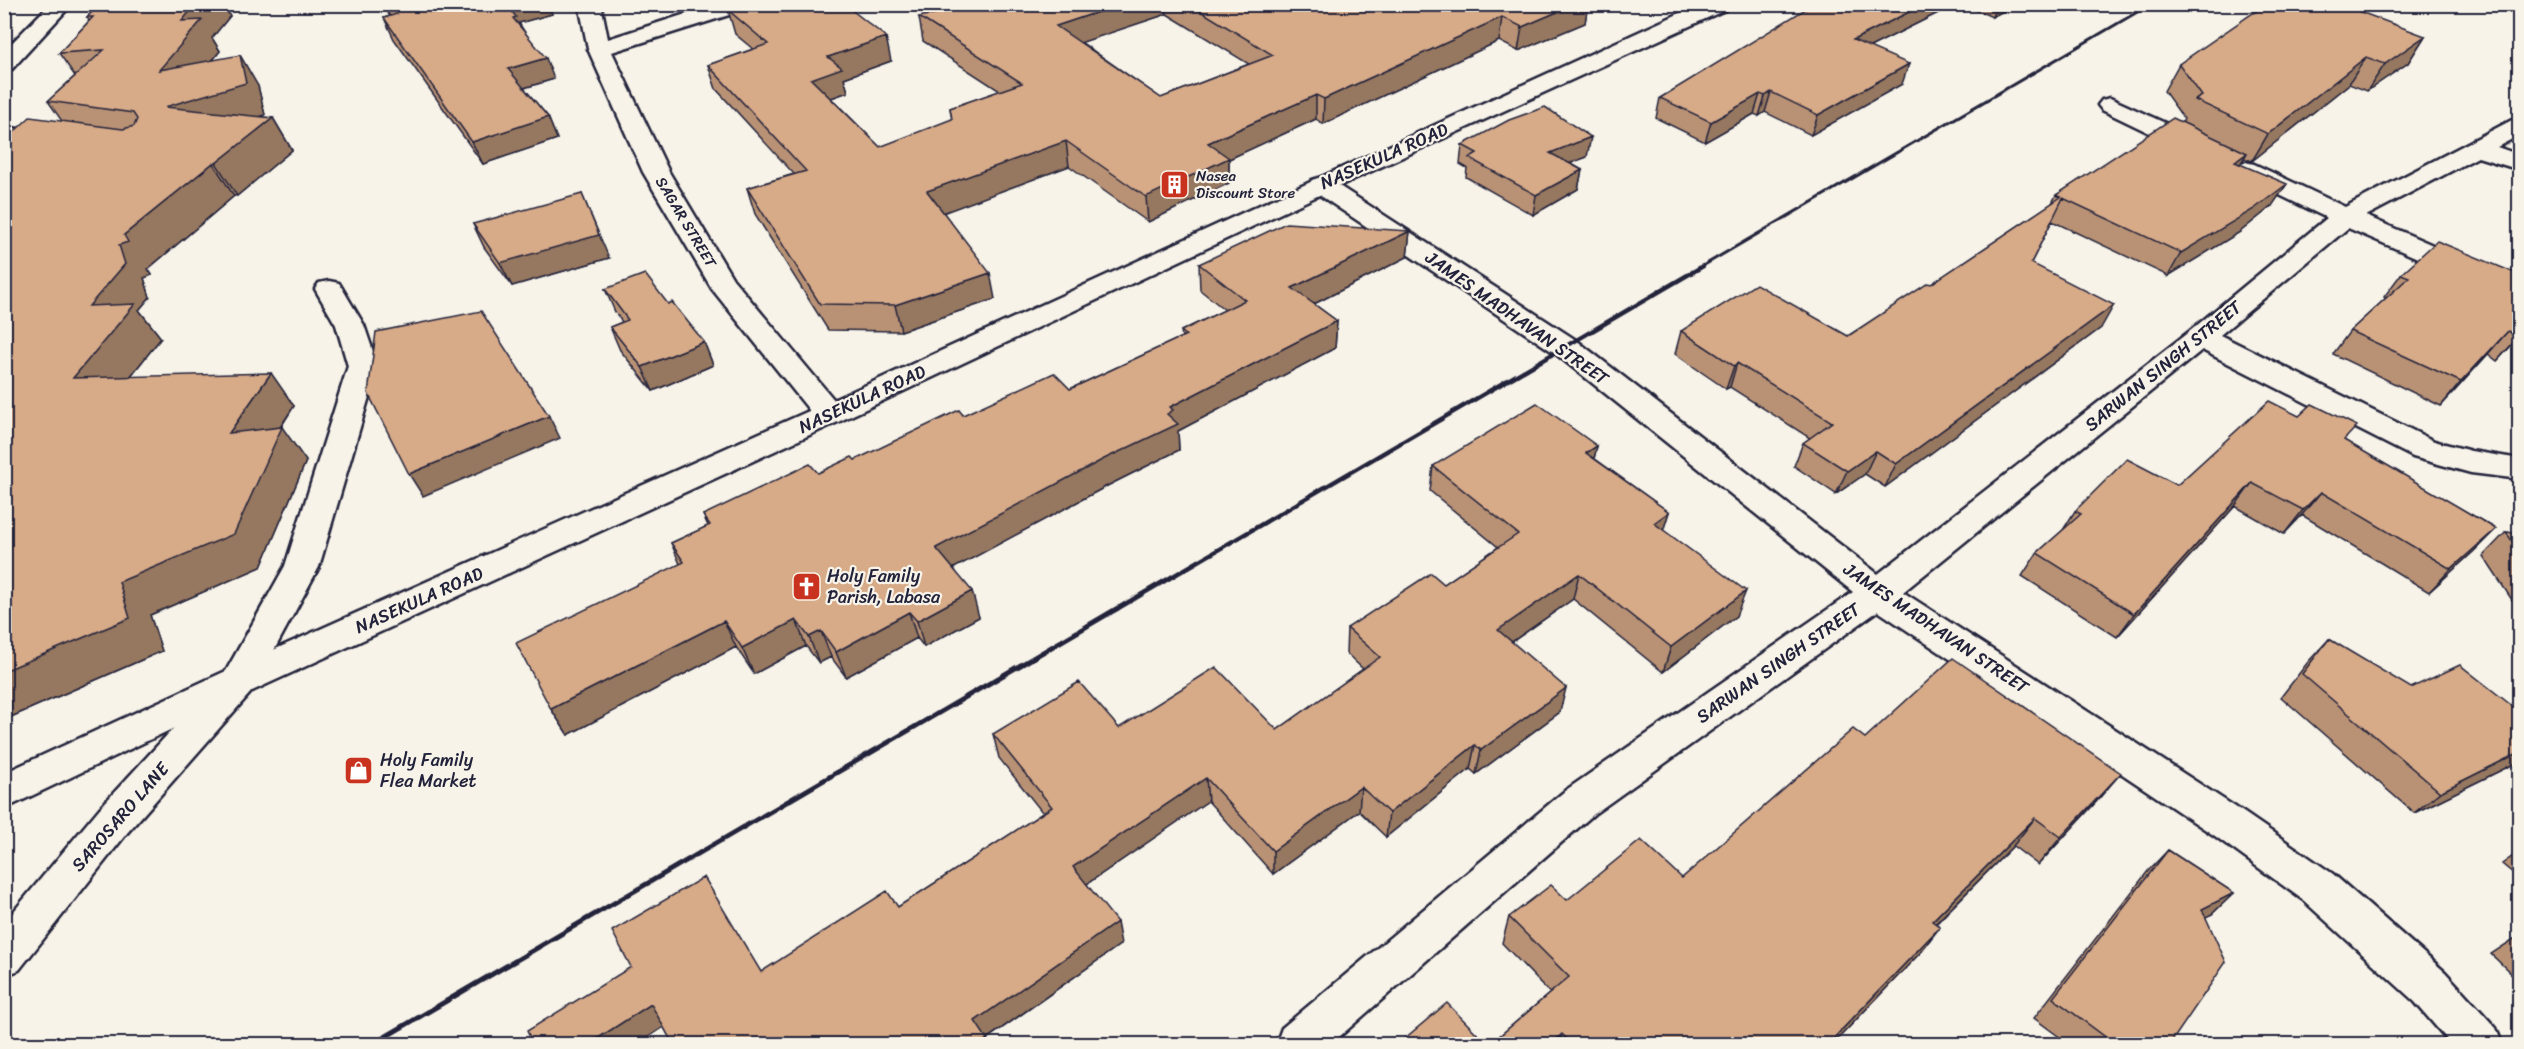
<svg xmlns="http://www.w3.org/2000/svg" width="2524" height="1049" viewBox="0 0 2524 1049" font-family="Sriracha,sans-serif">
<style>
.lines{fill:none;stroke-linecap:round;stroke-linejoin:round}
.minor-casing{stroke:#22223b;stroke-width:5}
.major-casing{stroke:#22223b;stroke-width:5}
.minor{fill:#f7f3e8;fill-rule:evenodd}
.major{fill:#f7f3e8;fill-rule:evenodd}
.rail-far2{stroke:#22223b;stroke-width:3}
.rail-far1{stroke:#22223b;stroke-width:4.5}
.rail{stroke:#22223b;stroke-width:5}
.wall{fill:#b99275;stroke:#22223b;stroke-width:1.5;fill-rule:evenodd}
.shaded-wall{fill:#96775f;stroke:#22223b;stroke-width:1.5}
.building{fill:#d7aa88;stroke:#22223b;stroke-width:1.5}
.labels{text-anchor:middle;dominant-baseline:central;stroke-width:4.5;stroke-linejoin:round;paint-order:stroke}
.far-poi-label{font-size:15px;fill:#22223b;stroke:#f7f3e8;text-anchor:start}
.far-street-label{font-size:15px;fill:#22223b;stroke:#f7f3e8}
.street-label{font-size:18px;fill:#22223b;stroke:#f7f3e8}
.poi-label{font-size:18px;fill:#22223b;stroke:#f7f3e8;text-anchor:start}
</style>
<rect width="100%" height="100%" fill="#f7f3e8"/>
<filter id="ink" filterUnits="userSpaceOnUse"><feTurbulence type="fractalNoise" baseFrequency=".0167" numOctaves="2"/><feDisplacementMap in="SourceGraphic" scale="12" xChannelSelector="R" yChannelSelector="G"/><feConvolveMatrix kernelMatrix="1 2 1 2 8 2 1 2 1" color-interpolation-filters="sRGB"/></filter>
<g filter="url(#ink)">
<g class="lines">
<defs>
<path id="minor" d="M50,4H72L12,69L4,71V51Z
M579,4H601L608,39L717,4H750L748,9L612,52L669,172L733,279L840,407L844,414L840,421L829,424L818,421L712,289L643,172L588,49Z
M2110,98L2207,142L2210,147L2207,152L2198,154L2189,152L2102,110L2098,105L2102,100Z
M2520,118V135L2497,147L2520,155V170L2478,157L2366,216L2520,283V302L2348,228L2220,335L2434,441L2471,451L2520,459V479L2471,473L2413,457L2202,350L1903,592L2243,812L2333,874L2445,972L2496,1028L2502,1044H2451L2415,1002L2303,900L2215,836L1878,611L1594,814L1331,1044H1276L1282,1028L1566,790L1853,592L1556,354L1312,190L1308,185L1312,180L1321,177L1330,180L1576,340L1878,574L2190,331L2327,218L2236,174L2233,169L2236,164L2245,162L2254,164L2345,207L2512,120Z
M4,127L63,135L66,140L63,145L54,147L4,141Z
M329,281L339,283L364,325L378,366L319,567L252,691L127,833L19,970L4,976V923L99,809L226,671L285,566L348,366L336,325L315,289L319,283Z"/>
<path id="major" d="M1700,4H1729L1727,9L1330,190L840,421L252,691L4,809V773L226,671L818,407Z"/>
</defs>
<!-- minor casing -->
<use href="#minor" class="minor-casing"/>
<!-- major casing -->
<use href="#major" class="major-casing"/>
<!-- minor -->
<use href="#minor" class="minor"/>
<!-- major -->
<use href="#major" class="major"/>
<!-- rail-far2 -->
<path class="rail-far2" d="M1701,267L2151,4"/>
<!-- rail-far1 -->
<path class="rail-far1" d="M1115,610L1703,266"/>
<!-- rail -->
<path class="rail" d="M373,1044L1118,608"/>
</g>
<!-- wall -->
<path class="wall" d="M100,4H223L230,16L212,38L220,51L213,60L258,86L265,115L260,117L273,118L292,150L237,196H234L148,269L152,275L144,278L150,297L139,310L161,338L130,377L294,406L281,427L306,461L261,567L150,615L162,651L4,720V141L62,121L48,101L75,76L59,53L89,21L87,17Z
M382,4H548L552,14L519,23L554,79L524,88L548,117L557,139L483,164L394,39L384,18L390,16L385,10Z
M947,4H1588L1585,23L1518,51L1499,41L1323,124L1316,119L1229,159V183L1148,222L1069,166L943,212L995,299L901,331L828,330L755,214L747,188L794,174L716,89L708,65L753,49L735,34L728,10L891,61L844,78L848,92L831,98L880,147L952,120L950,108L1000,91L923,41L919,17L951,11ZM1167,14L1249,64L1161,98L1081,42Z
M1827,4H1956L1870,47L1902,84L1811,135L1765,112L1759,116L1754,114L1705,142L1656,118L1660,98Z
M1962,4H2017L1992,17Z
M2425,36L2408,63L2367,91L2349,84L2252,161L2244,158L2240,164L2272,206L2240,232L2168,276L2052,221L2031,263L2101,328L1885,487L1865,474L1836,494L1794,466L1803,443L1810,438L1730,387L1726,389L1675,354L1681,331L1848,336L1931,284L2052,203L2056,195L2182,123L2184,119L2164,91L2179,64Z
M1462,145L1587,157L1570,163L1582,170L1578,189L1533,215L1466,177L1467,168L1460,164Z
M473,224L609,258L512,286L484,247Z
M1410,231L1407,257L1314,304L1337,321L1335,348L1178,431L1179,450L1107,486L954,568L979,617L924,647L917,638L846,677L831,657L819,663L806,646L754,674L736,647L568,735L551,709L680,564L671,543L708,526L703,515L855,460L963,415L1070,389L1182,337L1181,331L1225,310L1200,290L1199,264Z
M2401,274L2520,275V336L2497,361L2488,354L2441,406L2333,354L2350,331L2386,298L2384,297Z
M605,289L668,304L704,342L713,365L653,391L620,350L610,327L622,322L615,312Z
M2345,441L2496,529L2473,552L2429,592L2302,515L2284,534L2235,506L2117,637L2022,576L2037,553L2063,530L2075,511Z
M1597,446L1594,458L1669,512L1663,530L1736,616L1663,672L1573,599L1512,642L1560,712L1476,774L1470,769L1386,837L1359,811L1273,874L1208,801L1087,884L1121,944L987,1039L989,1044H673L631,967L761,972L898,907L1043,813L999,758L993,734L1119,728L1277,730L1363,669L1346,653L1347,628L1444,584L1498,547L1430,491L1433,466Z
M2506,532L2520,534V612L2483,556Z
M2329,639L2520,761L2414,813L2281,697L2308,662Z
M1865,738L2097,801L2038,865L2013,846L1936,924L1920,953L1833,1044H1490L1550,993L1502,943L1509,917L1682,878Z
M2168,850L2234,893L2212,914L2205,917L2170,1044H2069L2034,1018L2148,871Z
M2520,851V879L2502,864Z
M2520,935V982L2491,954Z"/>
<!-- shaded-wall -->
<path class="shaded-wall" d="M189,4H223L230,16L212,38L220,51L179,101L159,70Z
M506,4H548L552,14L519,23L525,38L522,39Z
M1122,4H1166L1167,14L1059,50L1056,26Z
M1576,4H1588L1585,23L1518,51L1522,27Z
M1925,4H1956L1846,59L1853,40Z
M1997,4H2017L1992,17Z
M1502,17L1499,41L1323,124L1324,99Z
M2425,36L2408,63L2367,91L2385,64Z
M886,37L891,61L844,78L848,92L817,103L811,79L828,57Z
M240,55L258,86L265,115L186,139L165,107Z
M2366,57L2349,84L2252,161L2268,134Z
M546,58L554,79L517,90L508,69Z
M1909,64L1902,84L1811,135L1818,115Z
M1771,92L1765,112L1759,116L1765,96Z
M1760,94L1754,114L1705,142L1711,122Z
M1316,95V119L1229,159V183L1148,222L1146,197L1208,143Z
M548,117L557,139L483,164L472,142Z
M273,118L292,150L237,196L216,163Z
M1591,137L1587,157L1547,172L1550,153Z
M1066,141L1069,166L932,217L927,191Z
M2247,153L2233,176L2235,162Z
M213,163L234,196L148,269L152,275L144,278L150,297L139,310L161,338L102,412L73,378L89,306L124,235Z
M1582,170L1578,189L1533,215L1536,195Z
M2287,184L2272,206L2240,232L2168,276L2181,253Z
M582,194L609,258L512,286L500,263Z
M1410,231L1407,257L1292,315V288Z
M990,273L995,299L901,331L895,305Z
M2114,305L2101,328L1885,487L1896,464Z
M1337,321L1335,348L1178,431L1179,450L1107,486L943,574L936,548L1170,407Z
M2508,331L2488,354L2441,406L2461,382Z
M2520,335V336L2497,361Z
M704,342L713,365L653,391L642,367Z
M1737,363L1730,387L1726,389L1734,366Z
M271,373L294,406L254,467L229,433Z
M549,416L560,438L423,496L409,474Z
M282,427L306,461L261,567L150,615L162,651L4,720V671L119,582Z
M1597,446L1591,472L1586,453Z
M1876,451L1865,474L1836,494L1847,471Z
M2252,483L2235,506L2117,637L2134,614Z
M2321,492L2302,515L2284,534L2303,510Z
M1669,512L1661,538L1654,523Z
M2496,529L2473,552L2429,592L2451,569Z
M1579,574L1573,599L1493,655L1498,630Z
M972,591L979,617L924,647L917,621Z
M1746,591L1736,616L1663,672L1671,647Z
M909,612L917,638L846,677L836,652Z
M796,620L806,646L754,674L742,648Z
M724,621L736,647L568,735L551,709Z
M821,631L831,657L819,663L809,637Z
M1566,688L1560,712L1476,774L1481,750Z
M1475,745L1470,769L1386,837L1389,813Z
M2520,752V761L2414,813L2440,792Z
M2121,773L2097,801L2038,865L2061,837Z
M1206,778L1208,801L1078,890L1073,867Z
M1361,787L1359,811L1273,874V851Z
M2035,818L2013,846L1912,947L1932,921Z
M2234,893L2212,914L2180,930L2202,909Z
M1117,922L1121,944L982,1042L975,1021Z
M1940,927L1920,953L1833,1044H1828Z
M651,1004L667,1025L638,1044H589Z
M1562,1034L1558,1044H1551Z
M987,1039L989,1044H980Z"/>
<!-- building -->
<path class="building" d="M100,4H196L182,21L202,20L159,70L240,55L246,83L165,107L273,118L216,163H213L124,235L128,242L119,245L125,264L89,306L135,304L73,378L271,373L229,433L282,427L234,534L119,582L130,618L4,671V141L30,117L123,129L134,126L137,119L133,113L48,101L104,50L59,53L93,17H87Z
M388,4H507L516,17L513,18L546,58L508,69L548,117L472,142L384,18L397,14Z
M747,4H844L886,37L828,57L842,68L811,79L880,147L952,119L950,108L1022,83L919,17L962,8L959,4H1122L1056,26L1161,98L1273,55L1189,4H1576L1522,27L1502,17L1324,99L1316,95L1208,143L1229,158L1146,197L1066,141L927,191L990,273L895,305L820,304L747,188L806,171L708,65L768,44L728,10Z
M1827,4H1925L1853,40L1909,64L1818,115L1771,92L1765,96L1760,94L1711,122L1660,98L1812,5L1820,8Z
M2269,4H2339L2425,36L2385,64L2366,57L2268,134L2195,100L2202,96L2179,64L2253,13Z
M1545,107L1591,137L1550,153L1582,170L1536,195L1469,158L1477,153L1462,145L1509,120Z
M2173,118L2247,153L2235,162L2287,184L2254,209L2181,253L2063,198L2031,263L2114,305L1896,464L1876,451L1847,471L1803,443L1832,422L1737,363L1734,366L1681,331L1756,284L1848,336L1928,283L1931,284L2061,197L2056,195Z
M582,194L599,235L500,263L473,224Z
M1286,223L1410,231L1292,288L1337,321L1170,407L1173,410L1167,414L1178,424L1104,459L936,548L972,591L917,621L909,612L836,652L821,631L809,637L796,620L742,648L724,621L551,709L516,643L684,562L671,543L710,525L703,515L810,464L818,473L852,457L855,460L959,410L963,415L1054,373L1070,389L1186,335L1181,331L1245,300L1199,264Z
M2437,241L2520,275V335L2517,337L2508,331L2461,382L2350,331L2409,277L2401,274Z
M645,274L668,304L672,302L704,342L642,367L610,327L628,320L605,289Z
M481,311L549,416L409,474L368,393L376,332Z
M2269,401L2299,416L2312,404L2357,426L2344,440L2496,529L2451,569L2321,492L2303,510L2252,483L2134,614L2037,553L2081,514L2075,511L2127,459L2177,485Z
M1537,403L1597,446L1586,453L1669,512L1654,523L1746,591L1671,647L1579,574L1498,630L1566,688L1481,750L1475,745L1389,813L1361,787L1273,851L1206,778L1073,867L1117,922L975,1021L987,1039L980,1044H673L651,1004L589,1044H533L527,1031L631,967L612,931L704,877L761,972L887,891L898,907L1052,807L993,734L1079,682L1119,728L1216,667L1277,730L1380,657L1347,628L1431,573L1444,584L1518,534L1433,466Z
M2506,532L2520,534V553Z
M2329,639L2411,688L2460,665L2520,712V752L2440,792L2302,674Z
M1953,658L2121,773L2061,837L2035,818L1932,921L1940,927L1828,1044H1572L1562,1034L1551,1044H1490L1569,977L1509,917L1551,885L1567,900L1641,840L1682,878L1853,729L1865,738Z
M2168,850L2234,893L2202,909L2226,962L2170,1044H2115L2053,998Z
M1447,1003L1487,1044H1398Z
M2379,1040L2382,1044H2351Z"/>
</g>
<!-- icons -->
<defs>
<symbol id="building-square" viewBox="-11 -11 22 22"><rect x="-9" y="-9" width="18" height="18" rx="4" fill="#c8321e" stroke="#f7f3e8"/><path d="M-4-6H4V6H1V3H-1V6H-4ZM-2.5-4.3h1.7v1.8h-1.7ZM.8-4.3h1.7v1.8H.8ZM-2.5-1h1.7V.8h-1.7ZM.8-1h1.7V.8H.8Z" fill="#fff"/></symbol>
<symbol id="church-square" viewBox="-11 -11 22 22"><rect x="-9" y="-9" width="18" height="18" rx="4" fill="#c8321e" stroke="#f7f3e8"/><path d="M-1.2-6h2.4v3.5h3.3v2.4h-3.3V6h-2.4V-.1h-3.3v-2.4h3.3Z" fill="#fff"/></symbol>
<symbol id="shop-square" viewBox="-11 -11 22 22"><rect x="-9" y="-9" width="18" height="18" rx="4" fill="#c8321e" stroke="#f7f3e8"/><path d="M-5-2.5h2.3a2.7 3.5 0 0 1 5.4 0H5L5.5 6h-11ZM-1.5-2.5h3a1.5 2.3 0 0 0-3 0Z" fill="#fff"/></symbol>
</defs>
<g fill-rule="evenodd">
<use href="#building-square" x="1158" y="168" width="33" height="33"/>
<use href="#church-square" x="790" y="570" width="33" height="33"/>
<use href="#shop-square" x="342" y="754" width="33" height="33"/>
</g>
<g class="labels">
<!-- far-poi labels -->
<g class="far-poi-label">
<text x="1196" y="176">Nasea<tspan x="1196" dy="17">Discount Store</tspan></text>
</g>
<!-- far-street labels -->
<g class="far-street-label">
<text transform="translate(686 222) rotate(59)">SAGAR STREET</text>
</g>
<!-- street labels -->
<g class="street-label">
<text transform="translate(1384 156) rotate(-24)">NASEKULA ROAD</text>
<text transform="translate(1517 318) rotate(35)">JAMES MADHAVAN STREET</text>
<text transform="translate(2163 366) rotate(-39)">SARWAN SINGH STREET</text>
<text transform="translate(862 399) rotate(-25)">NASEKULA ROAD</text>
<text transform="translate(419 600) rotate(-24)">NASEKULA ROAD</text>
<text transform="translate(1936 628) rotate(34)">JAMES MADHAVAN STREET</text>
<text transform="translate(1778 663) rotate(-35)">SARWAN SINGH STREET</text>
<text transform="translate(120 817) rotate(-49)">SAROSARO LANE</text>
</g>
<!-- poi labels -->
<g class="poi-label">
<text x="827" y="576">Holy Family<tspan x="827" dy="21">Parish, Labasa</tspan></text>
<text x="380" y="760">Holy Family<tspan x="380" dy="21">Flea Market</tspan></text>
</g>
</g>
<!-- margin -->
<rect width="2524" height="1049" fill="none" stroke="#f7f3e8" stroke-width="24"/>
<rect x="12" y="12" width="2500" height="1025" fill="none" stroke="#22223b" stroke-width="2" filter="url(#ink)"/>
</svg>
